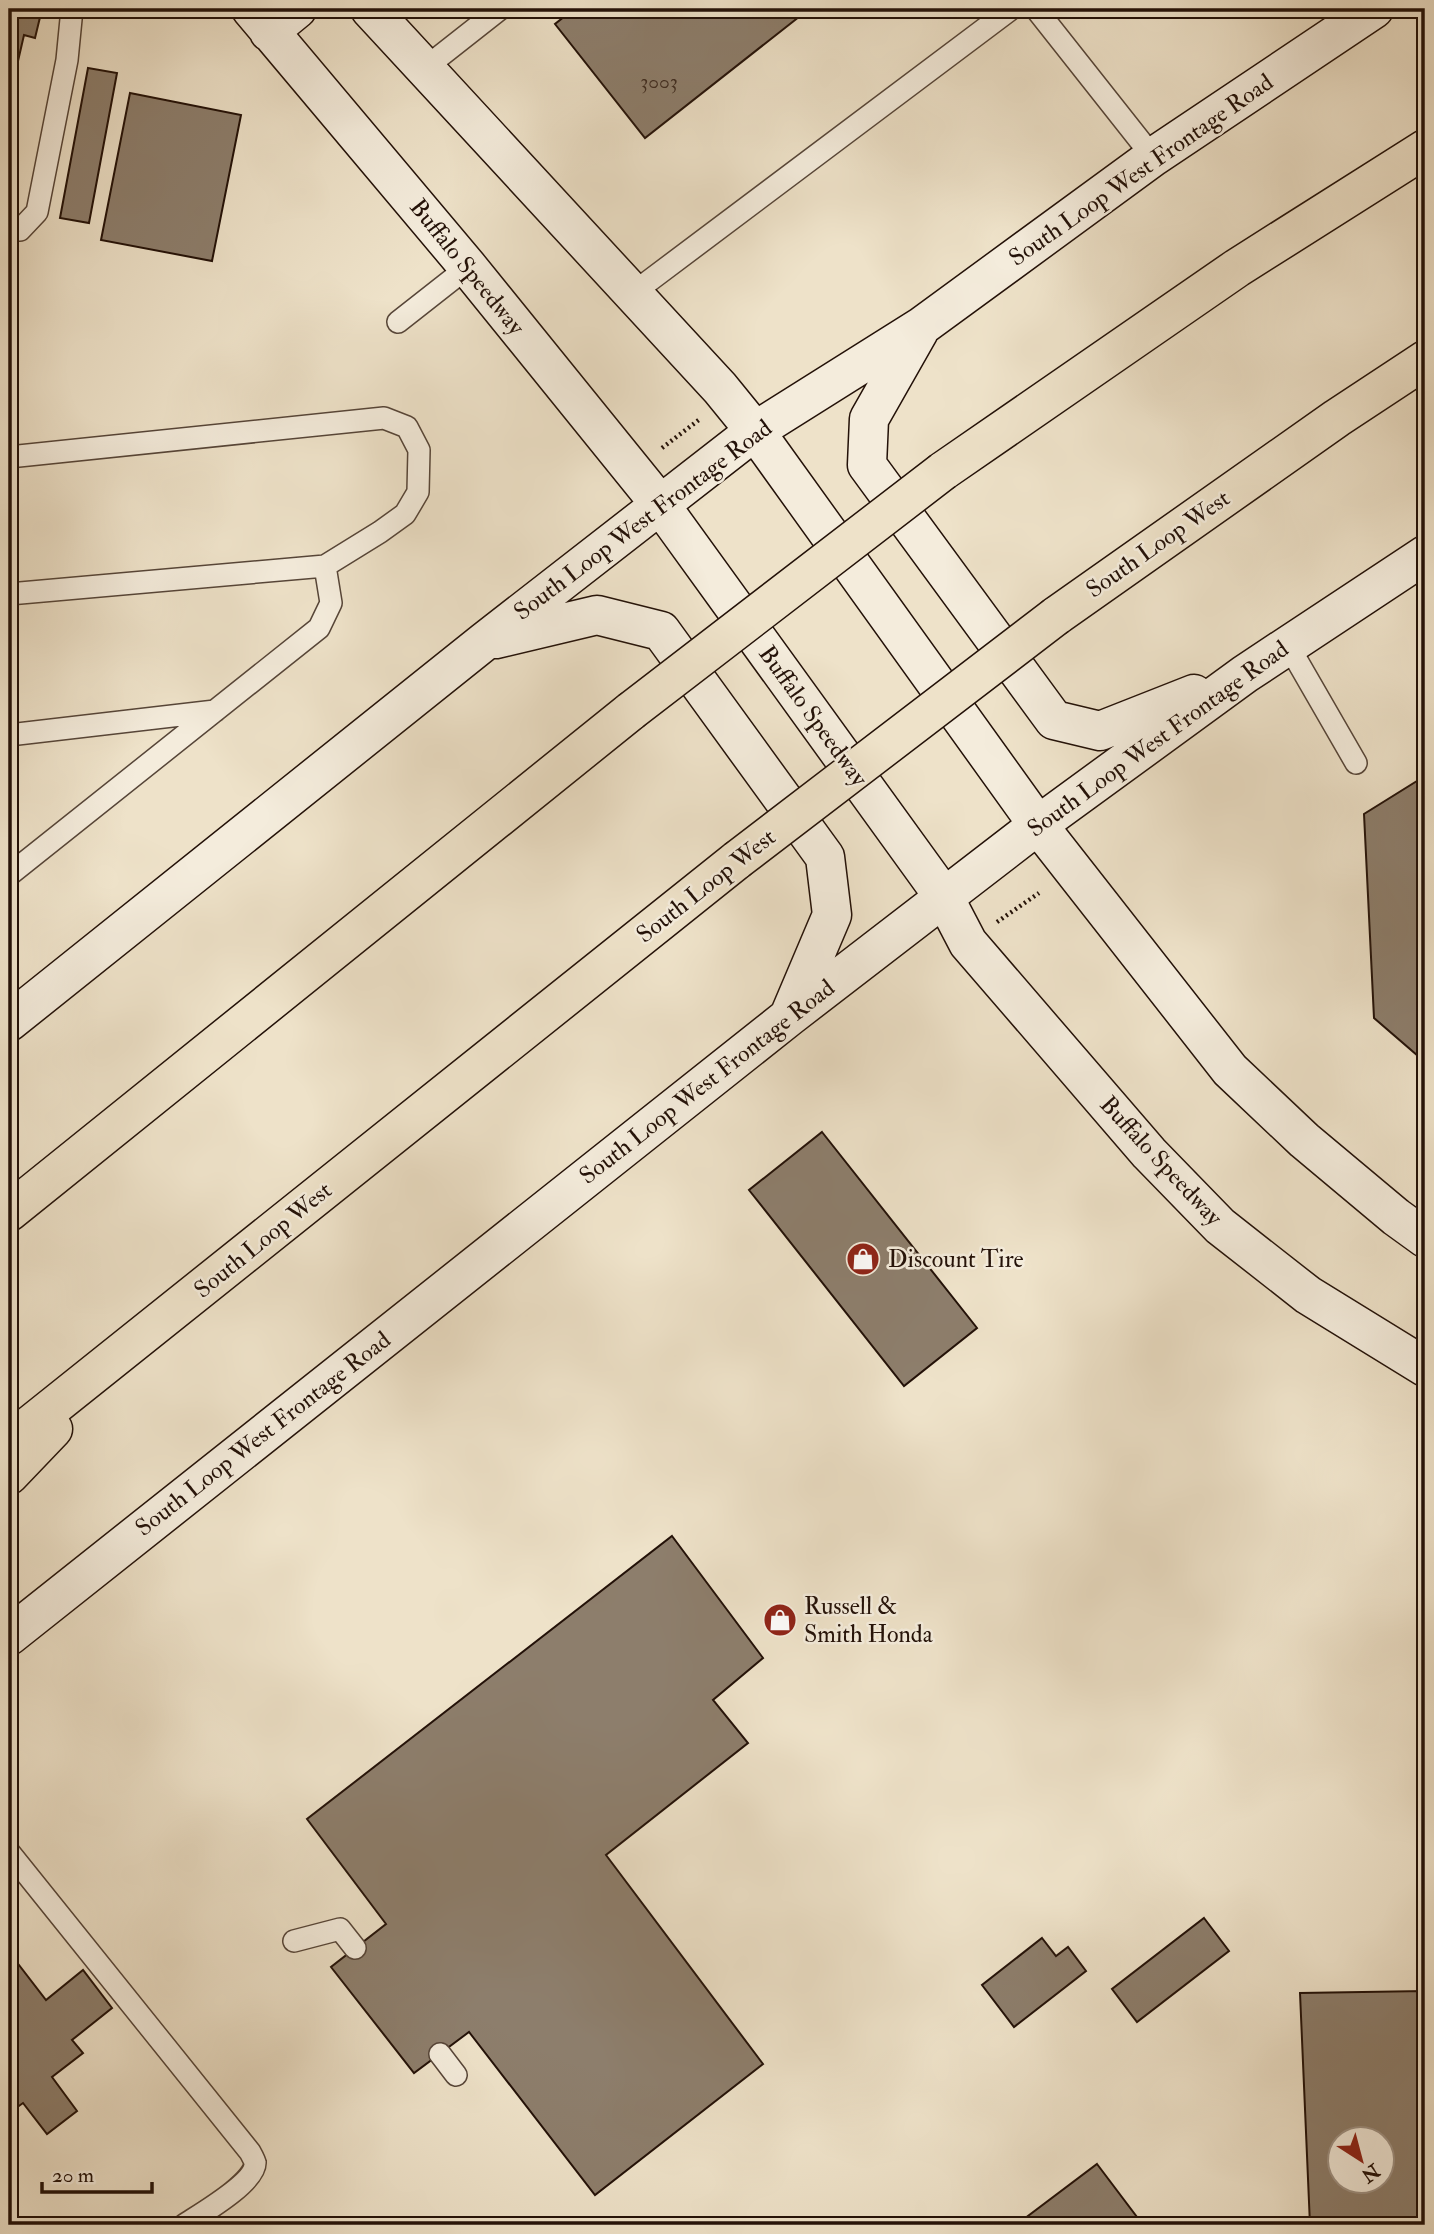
<svg xmlns="http://www.w3.org/2000/svg" width="1434" height="2234" viewBox="0 0 1434 2234" font-family="'IM FELL Double Pica',serif">
<style>
.building{fill:#8d7e6c;stroke:#231108;stroke-width:2;fill-rule:evenodd}
.lines{fill:none;stroke-linecap:round;stroke-linejoin:round}
.service-casing{stroke:#564538;stroke-width:24}
.secondary-casing{stroke:#231108;stroke-width:41}
.motorway-casing{stroke:#231108;stroke-width:41}
.path{stroke:#231108;stroke-width:4.5;stroke-dasharray:2 3.5;stroke-linecap:butt}
.service{stroke:#f4ecdc;stroke-width:21}
.secondary{stroke:#f4ecdc;stroke-width:38}
.motorway{stroke:#eee2c9;stroke-width:38}
.motorway-bridge-casing{stroke:#231108;stroke-width:41;stroke-linecap:butt}
.motorway-bridge{stroke:#eee2c9;stroke-width:38}
.labels{text-anchor:middle;dominant-baseline:central;stroke-width:5;stroke-linejoin:round;paint-order:stroke}
.number-label{font-size:21px;fill:#3e2c21}
.street-label{font-size:24px;fill:#231108;stroke:#f4ecdc}
.poi-label{font-size:24px;fill:#231108;stroke:#f4ecdc;text-anchor:start}
</style>
<rect width="100%" height="100%" fill="#eee2c9"/>
<filter id="stains"><feTurbulence type="fractalNoise" baseFrequency=".00286" numOctaves="4"/><feColorMatrix values="0 0 0 0 .2 0 0 0 0 .09 0 0 0 0 .02 0 0 0 .5 -.17"/></filter>
<radialGradient id="worn" r=".72"><stop offset=".6" stop-color="#630" stop-opacity="0"/><stop offset="1" stop-color="#630" stop-opacity=".3"/></radialGradient>
<!-- building -->
<path class="building" d="M9,9H42L35,38L24,35L9,100Z
M574,9H809L645,138L555,24Z
M88,68L117,73L89,223L60,218Z
M130,93L241,115L212,261L101,240Z
M1425,776V1062L1374,1018L1364,814Z
M822,1132L977,1328L904,1386L749,1190Z
M672,1536L763,1658L713,1700L748,1743L606,1855L763,2064L595,2195L469,2032L414,2073L331,1967L386,1924L307,1819Z
M1204,1918L1229,1951L1137,2022L1112,1989Z
M1042,1938L1056,1956L1068,1947L1086,1971L1014,2027L982,1985Z
M9,1952L46,2000L83,1970L112,2008L72,2040L83,2053L52,2077L77,2111L47,2134L23,2103L9,2113Z
M1425,1991V2225H1310L1300,1993ZM1340,2140H1382V2182H1340Z
M1097,2164L1143,2225H1016Z"/>
<g class="lines">
<defs>
<path id="service" d="M1036,9L1153,157
M425,68L500,9
M9,230H20L37,212L67,60L72,9
M633,293L1011,9
M398,322L468,267
M9,457L384,418L407,427L419,450L418,492L405,514L380,532L325,566L9,594
M1288,645L1356,763
M9,735L215,711
M9,875L319,628L331,603L325,566
M9,1852L250,2152C250,2152 255,2161 255,2162C257,2182 199,2215 184,2225
M294,1941L340,1929L355,1948
M440,2054L456,2075"/>
<path id="secondary" d="M251,9L468,267L659,503L944,897L968,943L1149,1153L1220,1226L1308,1295L1425,1367
M370,9L720,388L755,431L1038,825L1230,1070L1304,1140L1396,1217L1425,1238
M269,32L297,9
M919,331L869,419L867,465L1054,720L1100,731L1194,694
M496,639L597,615L661,631L825,857L832,915L790,1014
M9,1022L485,641L755,431L922,326L1153,157L1374,9
M9,1636L790,1016L1038,825L1245,674L1425,555"/>
<path id="motorway" d="M943,471L1237,268L1425,149
M1056,616L1337,418L1425,360
M9,1212L631,711
M9,1442L737,860
M9,1475L53,1429"/>
</defs>
<!-- service casing -->
<use href="#service" class="service-casing"/>
<!-- secondary casing -->
<use href="#secondary" class="secondary-casing"/>
<!-- motorway casing -->
<use href="#motorway" class="motorway-casing"/>
<!-- path -->
<path class="path" d="M662,448L700,419
M997,922L1039,893"/>
<!-- service -->
<use href="#service" class="service"/>
<!-- secondary -->
<use href="#secondary" class="secondary"/>
<!-- motorway -->
<use href="#motorway" class="motorway"/>
<defs>
<path id="motorway-bridge" d="M631,711L943,471
M737,860L1056,616"/>
</defs>
<!-- motorway-bridge casing -->
<use href="#motorway-bridge" class="motorway-bridge-casing"/>
<!-- motorway-bridge -->
<use href="#motorway-bridge" class="motorway-bridge"/>
</g>
<!-- icons -->
<defs>
<symbol id="shop-disc" viewBox="-11 -11 22 22"><circle r="9.5" fill="#8f2418" stroke="#f4ecdc"/><path d="M-5-2.5h2.3a2.7 3.5 0 0 1 5.4 0H5L5.5 6h-11ZM-1.5-2.5h3a1.5 2.3 0 0 0-3 0Z" fill="#fff"/></symbol>
</defs>
<g fill-rule="evenodd">
<use href="#shop-disc" x="844" y="1240" width="38" height="38"/>
<use href="#shop-disc" x="761" y="1601" width="38" height="38"/>
</g>
<g class="labels">
<!-- number labels -->
<g class="number-label">
<text x="659" y="81">3003</text>
</g>
<!-- street labels -->
<g class="street-label">
<text transform="translate(1141 170) rotate(-35)">South Loop West Frontage Road</text>
<text transform="translate(467 267) rotate(51)">Buffalo Speedway</text>
<text transform="translate(643 520) rotate(-37)">South Loop West Frontage Road</text>
<text transform="translate(1158 544) rotate(-35)">South Loop West</text>
<text transform="translate(813 716) rotate(54)">Buffalo Speedway</text>
<text transform="translate(1158 739) rotate(-36)">South Loop West Frontage Road</text>
<text transform="translate(706 886) rotate(-38)">South Loop West</text>
<text transform="translate(707 1082) rotate(-38)">South Loop West Frontage Road</text>
<text transform="translate(1161 1161) rotate(47)">Buffalo Speedway</text>
<text transform="translate(263 1240) rotate(-39)">South Loop West</text>
<text transform="translate(263 1434) rotate(-38)">South Loop West Frontage Road</text>
</g>
<!-- poi labels -->
<g class="poi-label">
<text x="888" y="1259">Discount Tire</text>
<text x="804" y="1606">Russell &amp;<tspan x="804" dy="28">Smith Honda</tspan></text>
</g>
</g>
<!-- margin -->
<rect width="1434" height="2234" fill="none" stroke="#eee2c9" stroke-width="35"/>
<rect x="10" y="10" width="1413" height="2213" fill="none" stroke="#231108" stroke-width="3.5"/>
<rect x="18" y="18" width="1399" height="2199" fill="none" stroke="#231108" stroke-width="2"/>
<!-- north arrow -->
<g transform="translate(1361 2160) rotate(144)"><circle r="33" fill="#f4ecdc" stroke="#a09487" stroke-width="2"/>
<path d="M0-5L12 26L0 18L-12 26Z" fill="#8f2418"/>
<text y="-10" font-size="19" font-weight="bold" text-anchor="middle" fill="#231108">N</text>
</g>
<!-- scale -->
<path d="M42 2182v10h110v-10" fill="none" stroke="#231108" stroke-width="3.5"/>
<text x="52" y="2182" font-size="21" fill="#231108" stroke="#f4ecdc" stroke-width="5" paint-order="stroke">20 m</text>
<rect width="100%" height="100%" filter="url(#stains)"/>
<rect width="100%" height="100%" fill="url(#worn)"/>
</svg>
